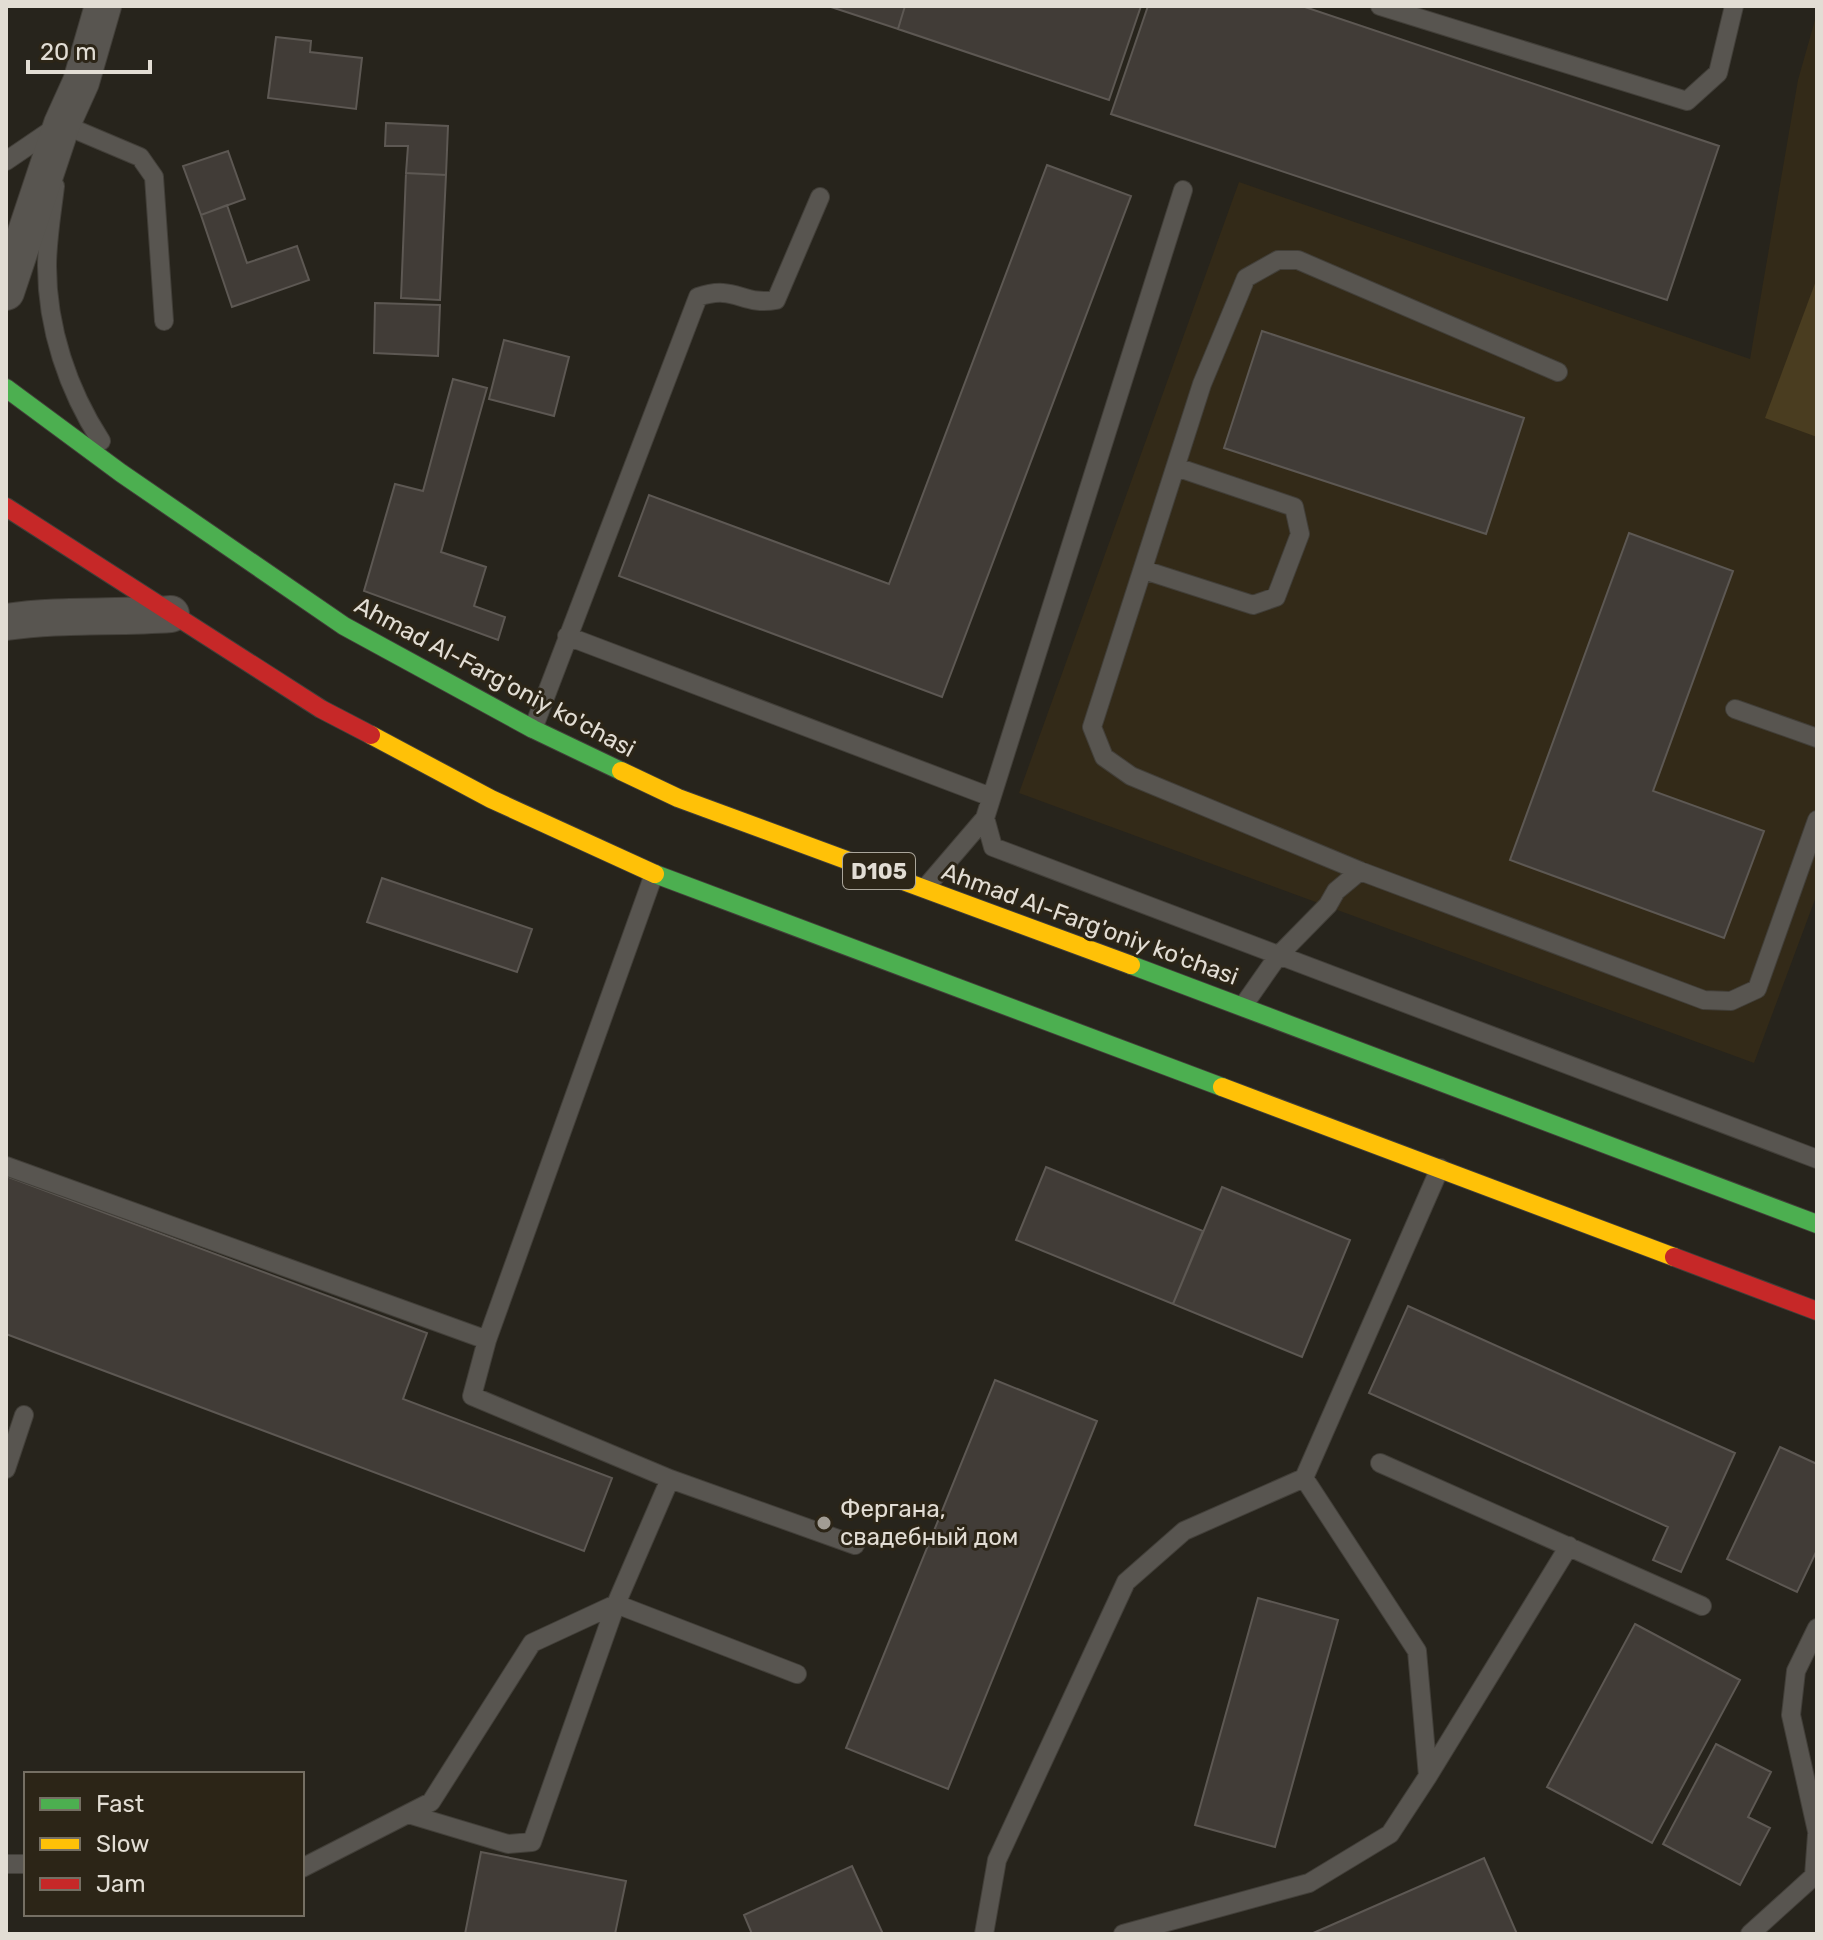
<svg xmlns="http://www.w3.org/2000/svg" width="1823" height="1940" viewBox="0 0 1823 1940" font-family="Rubik,sans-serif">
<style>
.built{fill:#332a18}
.green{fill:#4a3d20}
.building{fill:#413c37;stroke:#5d5853;stroke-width:2}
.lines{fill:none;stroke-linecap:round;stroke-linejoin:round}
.lane-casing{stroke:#423f39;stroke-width:20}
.street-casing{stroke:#423f39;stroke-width:38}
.fast-casing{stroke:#423f39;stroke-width:20}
.slow-casing{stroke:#423f39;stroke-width:20}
.jam-casing{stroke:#423f39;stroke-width:20}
.lane{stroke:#585550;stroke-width:18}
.street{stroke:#585550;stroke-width:36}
.fast{stroke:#4caf50;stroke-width:18}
.slow{stroke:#ffc107;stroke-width:18}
.jam{stroke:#c62828;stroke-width:18}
.poi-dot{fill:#a19c94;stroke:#2c2517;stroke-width:3}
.labels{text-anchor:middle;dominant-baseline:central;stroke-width:6;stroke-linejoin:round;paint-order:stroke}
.shield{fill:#2c2517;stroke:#aba69b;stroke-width:2}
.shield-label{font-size:22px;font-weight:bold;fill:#e2ddd4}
.street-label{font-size:24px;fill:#e2ddd4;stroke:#2c2517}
.poi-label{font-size:24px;fill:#e2ddd4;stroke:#2c2517;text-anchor:start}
</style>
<rect width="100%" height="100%" fill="#27241c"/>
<!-- built -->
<path class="built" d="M1817,13V894L1754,1063L1019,793L1239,182L1750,359L1798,80Z"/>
<!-- green -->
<path class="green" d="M1817,278V437L1765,418Z"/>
<!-- building -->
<path class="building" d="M828,6H905L898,29Z
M905,6H1141L1109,100L898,29Z
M1148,6H1302L1719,146L1667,300L1111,114Z
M276,37L311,41L310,52L362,58L356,109L268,98Z
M386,123L448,126L446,175L406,173L408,146H385Z
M228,151L245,199L201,215L183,166Z
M1047,165L1131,196L942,697L619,576L649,495L889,584Z
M406,173L446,175L440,300L401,298Z
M227,205L247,263L297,246L309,280L232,307L201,215Z
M375,303L440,305L438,356L374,353Z
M1262,331L1524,418L1486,534L1224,448Z
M504,340L569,357L554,416L489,399Z
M453,379L487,388L441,552L486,567L474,606L505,617L498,640L364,591L395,484L423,491Z
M1629,533L1733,571L1653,791L1764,831L1724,938L1510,860Z
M382,878L532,929L517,972L367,922Z
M1046,1167L1203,1231L1173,1304L1016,1240Z
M6,1176L427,1333L403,1399L612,1478L584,1551L6,1334Z
M1222,1187L1350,1240L1302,1357L1173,1304Z
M1408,1306L1735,1453L1681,1572L1653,1560L1668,1527L1369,1393Z
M995,1380L1097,1421L948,1789L846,1748Z
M1780,1447L1817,1464V1550L1797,1592L1727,1559Z
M1258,1598L1338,1620L1275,1847L1195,1825Z
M1635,1624L1740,1680L1652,1843L1547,1787Z
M1716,1744L1771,1772L1748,1817L1770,1828L1740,1885L1663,1844Z
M481,1852L626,1881L615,1934H465Z
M1484,1858L1517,1934H1311Z
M852,1866L883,1934H752L744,1915Z"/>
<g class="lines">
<defs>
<path id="lane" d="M1380,6L1687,101L1718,73L1734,6
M62,124L140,157L154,177L164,321
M6,161L56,127
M55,186C52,212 47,240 47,266C47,328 68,390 101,441
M1183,190L985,818L993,847L1817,1159
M1144,570L1253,605L1276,597L1300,534L1294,507L1176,467
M567,636L991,797
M1735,709L1817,738
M533,729L698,297C735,284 742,306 776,300L820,197
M1360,871L1131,776L1104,757L1092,727L1202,384L1246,278L1278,260H1298L1558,372
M925,888L985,818
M1243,1006L1278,956L1328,905L1336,891L1360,871L1704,1000L1731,1001L1757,989L1817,820
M6,1166L487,1340
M1380,1463L1702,1606
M6,1469L24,1415
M670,1479L855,1545
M1817,1628L1796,1671L1791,1715L1817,1831
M1428,1776L1569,1546
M408,1814L508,1844L532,1842L616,1604L797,1674
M6,1864H26
M302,1868L431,1802L532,1643L616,1604L670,1479L472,1396L487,1340L654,874
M984,1934L997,1860L1126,1582L1184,1531L1304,1478L1440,1168
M1123,1934L1309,1883L1390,1834L1428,1776L1417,1651L1304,1478
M1750,1934L1814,1876L1817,1835"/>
<path id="street" d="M6,292L62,124L81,82L103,6
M6,622C60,614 116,618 171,614"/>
<path id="fast" d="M6,388L121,473L344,626L533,729L621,771
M655,874L1222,1087
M1131,965L1817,1224"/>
<path id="slow" d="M371,735L491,799L655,874
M621,771L678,798L1131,965
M1222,1087L1674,1257"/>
<path id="jam" d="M6,507L321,709L371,735
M1674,1257L1817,1311"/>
</defs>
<!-- lane casing -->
<use href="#lane" class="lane-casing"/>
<!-- street casing -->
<use href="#street" class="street-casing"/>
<!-- fast casing -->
<use href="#fast" class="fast-casing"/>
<!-- slow casing -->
<use href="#slow" class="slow-casing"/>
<!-- jam casing -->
<use href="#jam" class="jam-casing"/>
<!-- lane -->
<use href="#lane" class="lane"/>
<!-- street -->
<use href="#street" class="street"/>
<!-- fast -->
<use href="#fast" class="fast"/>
<!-- slow -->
<use href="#slow" class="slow"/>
<!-- jam -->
<use href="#jam" class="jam"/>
</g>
<!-- markers -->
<circle class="poi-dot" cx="824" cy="1523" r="8"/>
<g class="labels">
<!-- shield labels -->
<rect class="shield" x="843" y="853" width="72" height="36" rx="6"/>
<g class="shield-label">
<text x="879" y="871">D105</text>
</g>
<!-- street labels -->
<g class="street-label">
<text transform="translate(495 677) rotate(28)">Ahmad Al-Farg'oniy ko'chasi</text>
<text transform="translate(1090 924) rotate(20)">Ahmad Al-Farg'oniy ko'chasi</text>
</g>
<!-- poi labels -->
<g class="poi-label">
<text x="840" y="1509">Фергана,<tspan x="840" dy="28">свадебный дом</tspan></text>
</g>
</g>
<!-- border -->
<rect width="1823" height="1940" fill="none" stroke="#e2ddd4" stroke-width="16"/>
<!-- legend -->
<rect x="24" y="1772" width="280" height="144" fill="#2c2517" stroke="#756f63" stroke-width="2"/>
<rect x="40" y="1798" width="40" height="12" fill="#4caf50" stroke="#756f63" stroke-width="2"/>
<text x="96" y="1812" font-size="24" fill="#e2ddd4">Fast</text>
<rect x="40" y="1838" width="40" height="12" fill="#ffc107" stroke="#756f63" stroke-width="2"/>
<text x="96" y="1852" font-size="24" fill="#e2ddd4">Slow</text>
<rect x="40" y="1878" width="40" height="12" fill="#c62828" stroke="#756f63" stroke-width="2"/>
<text x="96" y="1892" font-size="24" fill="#e2ddd4">Jam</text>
<!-- scale -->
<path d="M28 60v12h122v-12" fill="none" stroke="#e2ddd4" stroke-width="4"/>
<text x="40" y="60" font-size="24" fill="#e2ddd4" stroke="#2c2517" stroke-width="6" paint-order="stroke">20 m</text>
</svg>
